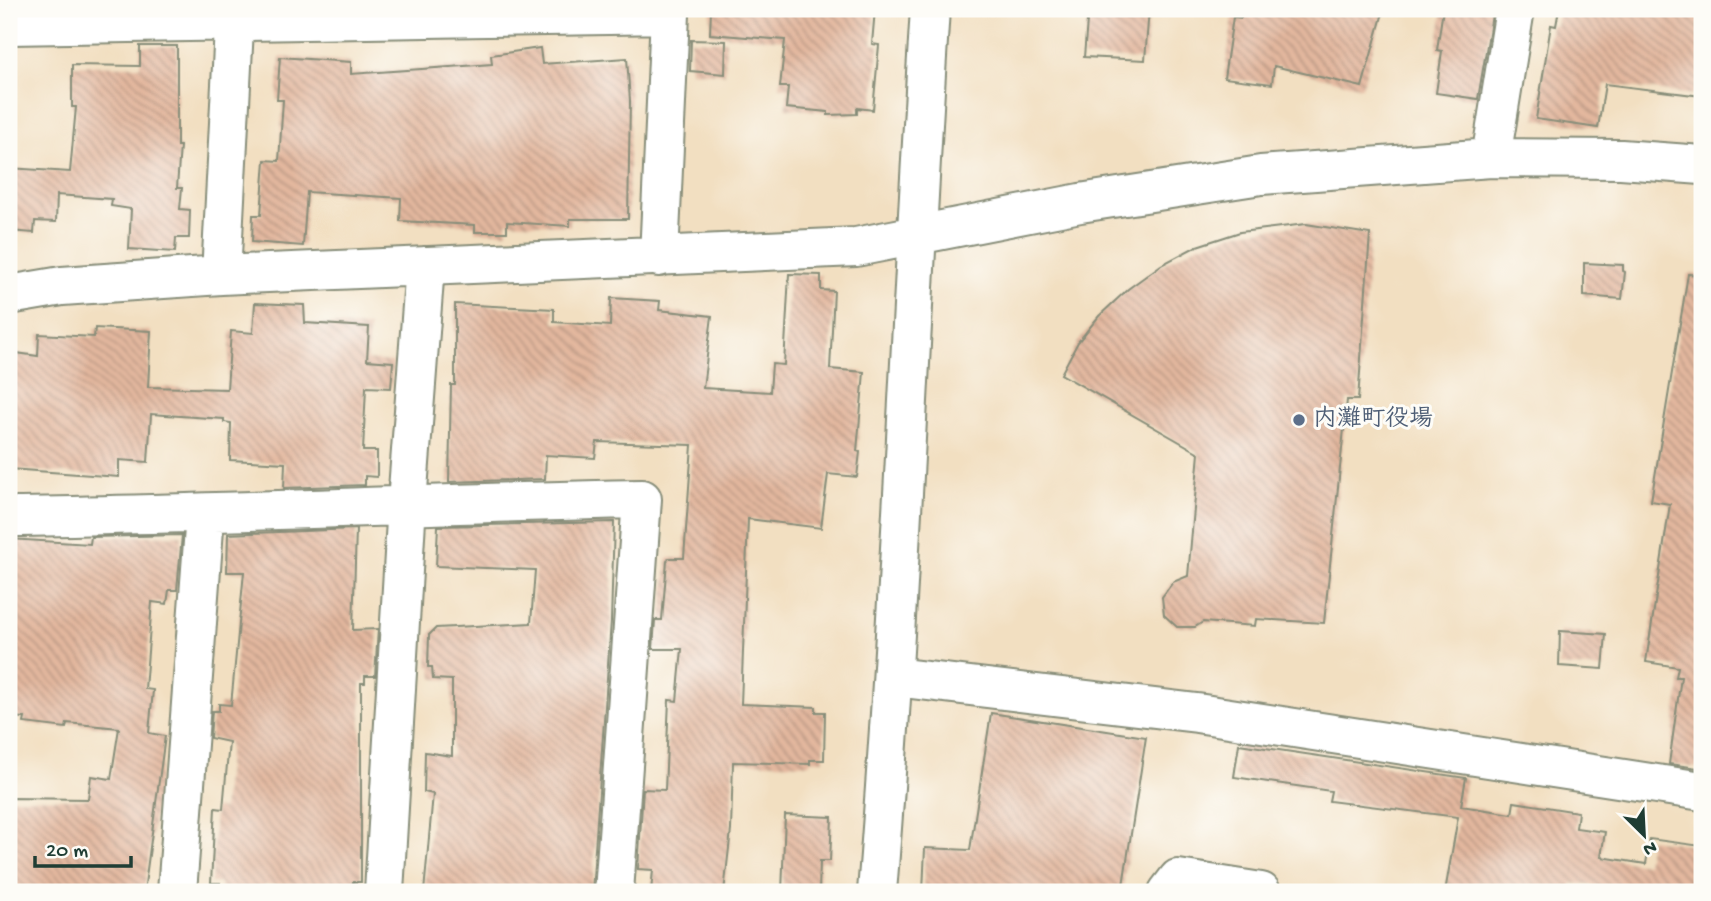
<svg xmlns="http://www.w3.org/2000/svg" width="1711" height="901" viewBox="0 0 1711 901" font-family="'Gochi Hand','Klee One',sans-serif">
<style>
.building{fill:url(#building-back-hatch)}
.lines{fill:none;stroke-linecap:round;stroke-linejoin:round}
.minor-casing{stroke:#888e7a;stroke-width:42}
.minor{stroke:#fff;stroke-width:38}
.service-dot{fill:#5c6f8a;stroke:#fdfcf7;stroke-width:2.5}
.labels{text-anchor:middle;dominant-baseline:central;stroke-width:6;stroke-linejoin:round;paint-order:stroke}
.service-label{font-size:24px;font-weight:bold;fill:#4e5e75;stroke:#fdfcf7;text-anchor:start}
</style>
<defs>
<pattern id="building-back-hatch" width="6" height="6" patternUnits="userSpaceOnUse" patternTransform="scale(1.75)"><rect width="6" height="6" fill="#e3b79e"/><path d="M-1 5l2 2M0 0l6 6M5-1l2 2" fill="none" stroke="#b79682"/></pattern>
</defs>
<rect width="100%" height="100%" fill="#fdfcf7"/>
<filter id="ink" filterUnits="userSpaceOnUse"><feTurbulence type="fractalNoise" baseFrequency=".0143" numOctaves="2"/><feDisplacementMap in="SourceGraphic" scale="14" xChannelSelector="R" yChannelSelector="G"/><feConvolveMatrix kernelMatrix="1 2 1 2 8 2 1 2 1" color-interpolation-filters="sRGB"/></filter>
<filter id="wash" filterUnits="userSpaceOnUse"><feTurbulence type="fractalNoise" baseFrequency=".00686" numOctaves="4" result="noise"/><feDisplacementMap in="SourceGraphic" scale="28" xChannelSelector="R" yChannelSelector="G"/><feGaussianBlur stdDeviation="1.57" result="paint"/><feColorMatrix in="noise" values="0 0 0 0 0 0 0 0 0 0 0 0 0 0 0 0 0 1.4 0 .05"/><feComposite in="paint" operator="in"/></filter>
<g filter="url(#wash)">
<rect width="100%" height="100%" fill="#f2dfc1"/>
<g id="blocks">
<!-- building -->
<path class="building" d="M711,9H875L872,44L879,45L873,110L857,108V114L828,115V112L786,108L788,87H780L785,40L710,34Z
M1088,9H1149L1145,60L1084,57Z
M1242,9H1384L1362,87L1274,66L1272,84L1224,78L1233,17L1241,18Z
M1443,9H1493L1478,99L1436,93L1442,51L1437,50Z
M1559,9H1702V96L1605,84L1598,128L1536,119L1551,25L1556,26Z
M691,40L726,41L725,74L690,71Z
M140,46H177V146H180L177,188H182L180,209L190,210L189,238H176L175,252L129,249L131,209L111,206L112,199L57,195L56,222L35,221L34,233L9,231V168L70,172L76,107H72V65L140,66Z
M540,48L542,64L627,58L630,101L628,219H570V226L507,222V232H475V225L400,221L401,198L307,192L303,246L252,242L253,215H261L265,160L279,161L283,100H277L280,57L351,62V74L492,64L491,55Z
M1306,224L1370,234L1358,400H1347L1324,623L1256,619L1255,626L1203,622L1195,627H1177L1164,615L1162,597L1173,582L1188,576L1199,453L1061,374L1078,342L1099,316L1128,289L1161,265L1197,246L1240,232Z
M1584,263L1623,265V271L1625,272L1622,299L1584,296Z
M789,274L821,275V290L834,291L830,369L864,372L857,451L860,452L857,477L828,474L821,528L748,519L741,704L816,707V712H825L824,760H810V764L733,762L731,830L724,892H651L653,870L638,869L643,789L665,790L669,700L677,701L682,649H653L655,620H662L667,561L669,558H684L692,445L597,442L595,458L546,455L545,479L449,482L451,385H455V304L554,309V322L610,326L611,298L660,301L659,310L712,316L703,388L770,392L772,364L784,365Z
M1688,274L1702,275V742L1698,768L1669,764L1681,677H1676L1678,667L1646,662L1670,504L1651,501Z
M255,303L304,305L305,323L369,327L367,360L393,362L391,388L366,387L363,451H377V477L365,476V485L284,488L285,463L230,460L231,423L224,422V419L151,414L148,462L119,460V477L9,469V352L38,356L39,334L94,337L95,328L151,331L148,387L227,389L231,331L253,333Z
M614,522L611,621L592,892H424L433,794L424,792L425,752L452,756V680L433,679L432,667H428L429,635L436,628L531,623L535,570L436,566L438,526Z
M356,529L353,630L378,629L375,676H365V683H361V882H353V892H312V887L265,885L264,892H220V883H211L215,808L223,809L229,742L210,738L212,711H219V704L231,705L244,572H227L228,534Z
M182,535L177,590H169L167,604L152,602L145,689L153,690L149,733L165,736L144,892H15L16,879H9V798L88,799L91,776L111,779L119,728L67,723L66,728L24,723L25,718L9,717L14,644H9V539L90,544L91,537Z
M1560,631L1606,634L1603,669L1559,666Z
M991,713L1146,737L1122,892H923L925,848L970,850Z
M1239,744L1466,778L1461,806L1512,814L1514,802L1578,812L1576,828L1605,832L1601,857L1646,864L1650,839L1702,846V892H1636L1572,883L1570,892H1445L1458,817L1329,801L1331,791L1234,777Z
M785,815L832,817L830,861H820L819,892H782Z"/>
</g>
</g>
<g filter="url(#ink)">
<use href="#blocks" fill-opacity="0" stroke="#888e7a" stroke-width="2"/>
<g class="lines">
<defs>
<path id="minor" d="M9,25L670,14V9
M1491,158L1515,9
M659,257L670,14
M221,275L235,9
M9,295L62,286L221,275L856,247L1080,203L1261,175L1491,158L1621,159L1702,165
M9,517C220,514 431,503 642,499L614,892
M894,677L1197,713L1702,791
M177,892L205,515
M384,892L407,503L425,266
M877,892C901,598 911,303 930,9
M1168,892L1178,879L1261,892"/>
</defs>
<!-- minor casing -->
<use href="#minor" class="minor-casing"/>
<!-- minor -->
<use href="#minor" class="minor"/>
</g>
</g>
<!-- markers -->
<circle class="service-dot" cx="1299" cy="420" r="7"/>
<g class="labels">
<!-- service labels -->
<g class="service-label">
<text x="1313" y="420">内灘町役場</text>
</g>
</g>
<!-- margin -->
<rect width="1711" height="901" fill="none" stroke="#fdfcf7" stroke-width="35"/>
<!-- north arrow -->
<g transform="translate(1644 835) rotate(156)" stroke="#fdfcf7" stroke-width="5" paint-order="stroke">
<path d="M0-5L12 26L0 18L-12 26Z" fill="#1f3d34"/>
<text y="-10" font-size="19" font-weight="bold" text-anchor="middle" fill="#1f3d34">N</text>
</g>
<!-- scale -->
<path d="M35 856v10h96v-10" fill="none" stroke="#1f3d34" stroke-width="3.5"/>
<text x="46" y="856" font-size="21" fill="#1f3d34" stroke="#fdfcf7" stroke-width="5" paint-order="stroke">20 m</text>
</svg>
